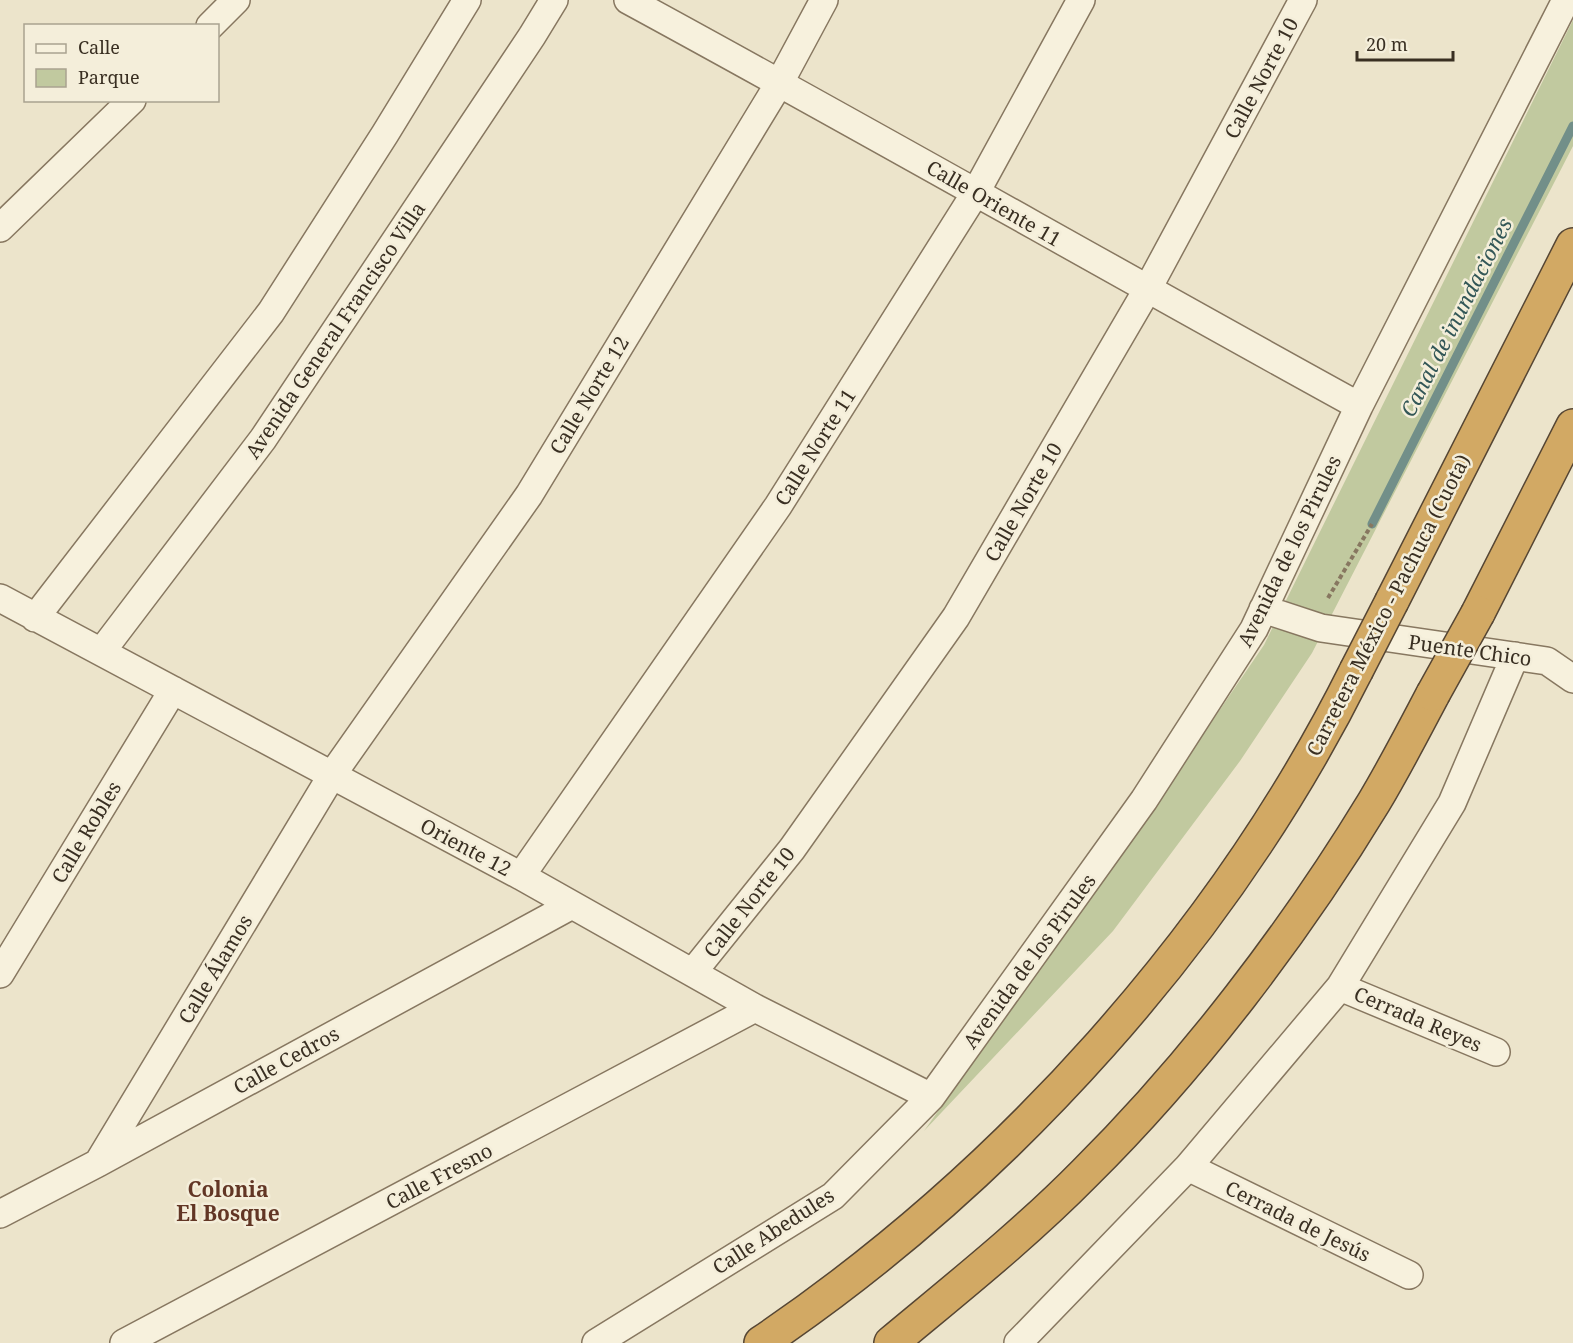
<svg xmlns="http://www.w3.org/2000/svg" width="1573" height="1343" viewBox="0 0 1573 1343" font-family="'Noto Serif',serif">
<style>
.green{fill:#c1c99f}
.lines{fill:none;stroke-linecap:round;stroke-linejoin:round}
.stream{stroke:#728f89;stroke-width:9}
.street-casing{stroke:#877760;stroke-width:30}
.highway-casing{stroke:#564634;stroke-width:36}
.path{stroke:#877760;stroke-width:4;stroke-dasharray:4.5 3;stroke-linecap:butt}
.street{stroke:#f7f1dd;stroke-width:27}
.highway{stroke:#d2a964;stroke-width:33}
.highway-bridge-casing{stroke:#564634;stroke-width:36;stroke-linecap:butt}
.highway-bridge{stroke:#d2a964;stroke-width:33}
.labels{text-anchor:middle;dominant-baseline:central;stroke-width:5;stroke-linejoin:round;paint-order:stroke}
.street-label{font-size:20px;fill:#392f22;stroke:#f4eeda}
.water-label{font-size:21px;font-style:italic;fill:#335757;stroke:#f4eeda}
.neighbourhood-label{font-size:21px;font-weight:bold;fill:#623625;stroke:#f4eeda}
</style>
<rect width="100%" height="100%" fill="#ece4cb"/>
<!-- green -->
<path class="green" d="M1573,20V146L1312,653L1240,761L1113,931L924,1131L1146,818L1264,645Z"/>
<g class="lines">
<!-- stream -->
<path class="stream" d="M1372,524L1573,126"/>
<defs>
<path id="street" d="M628,0C873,133 1115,272 1359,406
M210,26L236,0
M0,228L132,100
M0,598L521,876L755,1008L931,1097
M1263,609L1321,628L1547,661L1573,679
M35,618L271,312L385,134L467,0
M102,651L263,439L532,36L554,0
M521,876L778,506L976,192L1081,0
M693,972L792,849L956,617L1147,290L1303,0
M0,974L173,690
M1340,987L1496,1052
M98,1163L332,775L529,495L780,82L824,0
M1188,1167L1409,1275
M0,1214L98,1163L572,905
M124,1343L755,1008
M596,1343L833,1196L931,1097L1144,800L1254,629L1359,406L1566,0
M1018,1343L1188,1167L1340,987L1452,803L1515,656"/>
<path id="highway" d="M1392,601L1573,245
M1478,613L1573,426
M761,1343C1006,1177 1224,936 1356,671
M891,1343C957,1288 1025,1234 1085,1173C1193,1066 1295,932 1374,802C1395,767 1414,730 1433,694"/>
</defs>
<!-- street casing -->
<use href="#street" class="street-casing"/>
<!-- highway casing -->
<use href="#highway" class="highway-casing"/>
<!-- path -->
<path class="path" d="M1328,598L1372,524"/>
<!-- street -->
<use href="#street" class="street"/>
<!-- highway -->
<use href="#highway" class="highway"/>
<defs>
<path id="highway-bridge" d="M1356,671L1392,601
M1433,694L1478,613"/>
</defs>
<!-- highway-bridge casing -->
<use href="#highway-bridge" class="highway-bridge-casing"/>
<!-- highway-bridge -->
<use href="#highway-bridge" class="highway-bridge"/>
</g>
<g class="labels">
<!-- street labels -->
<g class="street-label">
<text transform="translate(1261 78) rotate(-62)">Calle Norte 10</text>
<text transform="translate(994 203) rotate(30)">Calle Oriente 11</text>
<text transform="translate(335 330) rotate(-56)">Avenida General Francisco Villa</text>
<text transform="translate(589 395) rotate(-59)">Calle Norte 12</text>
<text transform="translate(815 447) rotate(-58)">Calle Norte 11</text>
<text transform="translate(1023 502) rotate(-60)">Calle Norte 10</text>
<text transform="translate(1289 551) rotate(-64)">Avenida de los Pirules</text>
<text transform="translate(1388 605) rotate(-63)">Carretera México - Pachuca (Cuota)</text>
<text transform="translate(1470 650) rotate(8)">Puente Chico</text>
<text transform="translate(86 832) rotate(-59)">Calle Robles</text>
<text transform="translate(466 847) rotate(28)">Oriente 12</text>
<text transform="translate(749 902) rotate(-52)">Calle Norte 10</text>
<text transform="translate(1029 961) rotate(-54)">Avenida de los Pirules</text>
<text transform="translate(215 969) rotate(-59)">Calle Álamos</text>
<text transform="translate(1418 1019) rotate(23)">Cerrada Reyes</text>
<text transform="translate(286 1060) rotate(-29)">Calle Cedros</text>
<text transform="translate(439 1176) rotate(-28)">Calle Fresno</text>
<text transform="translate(1298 1221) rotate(26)">Cerrada de Jesús</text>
<text transform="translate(773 1231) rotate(-33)">Calle Abedules</text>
</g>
<!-- water labels -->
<g class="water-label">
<text transform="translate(1456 317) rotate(-63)">Canal de inundaciones</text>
</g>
<!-- neighbourhood labels -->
<g class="neighbourhood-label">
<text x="228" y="1189">Colonia<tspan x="228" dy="24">El Bosque</tspan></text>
</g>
</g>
<!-- legend -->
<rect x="24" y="24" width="195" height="78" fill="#f4eeda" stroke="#a9a290" stroke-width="1.5"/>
<rect x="36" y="44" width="30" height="9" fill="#f7f1dd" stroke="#a9a290" stroke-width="1.5"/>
<text x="78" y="54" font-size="18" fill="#392f22">Calle</text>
<rect x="36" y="69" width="30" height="18" fill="#c1c99f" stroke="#a9a290" stroke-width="1.5"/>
<text x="78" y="84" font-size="18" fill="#392f22">Parque</text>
<!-- scale -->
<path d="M1357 51v9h96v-9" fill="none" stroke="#392f22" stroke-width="3"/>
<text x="1366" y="51" font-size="18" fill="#392f22" stroke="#f4eeda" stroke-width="4.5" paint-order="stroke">20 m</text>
</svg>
